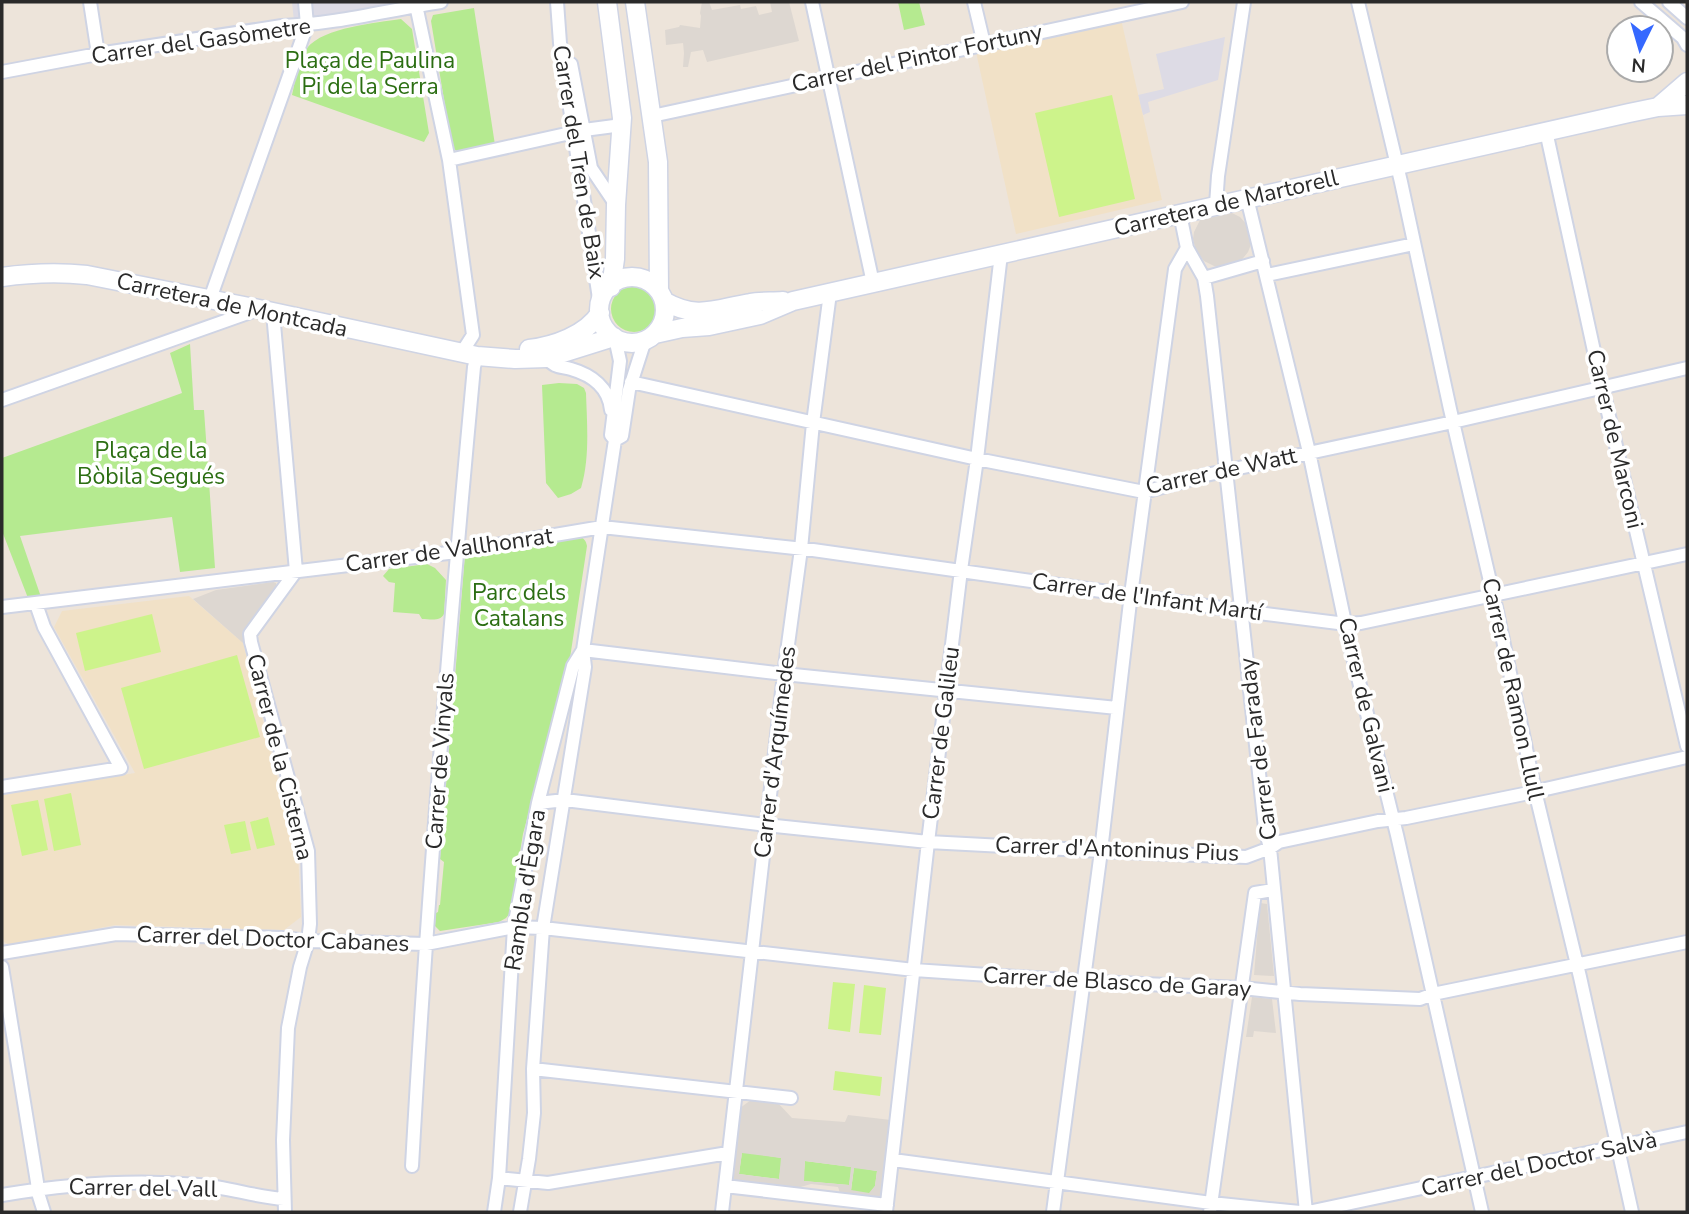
<svg xmlns="http://www.w3.org/2000/svg" width="1689" height="1214" viewBox="0 0 1689 1214" font-family="'Nunito Sans',sans-serif">
<style>
.industrial{fill:#dddbe5}
.education{fill:#f1e1c7}
.green{fill:#b5ea90}
.pitch{fill:#cdf38b}
.plaza{fill:#ddd7d1;fill-rule:evenodd}
.lines{fill:none;stroke-linecap:round;stroke-linejoin:round}
.street-casing{stroke:#cfd4e4;stroke-width:16}
.secondary-casing{stroke:#cfd4e4;stroke-width:21}
.street{stroke:#fff;stroke-width:12}
.secondary{stroke:#fff;stroke-width:18}
.labels{text-anchor:middle;dominant-baseline:central;stroke-width:7;stroke-linejoin:round;paint-order:stroke}
.street-label{font-size:23px;fill:#2a2a2a;stroke:#fff}
.park-label{font-size:23px;fill:#2b6e12;stroke:#fff}
</style>
<rect width="100%" height="100%" fill="#ede4da"/>
<!-- industrial -->
<path class="industrial" d="M292,2H420L294,21Z
M1225,37L1218,80L1148,102L1150,112L1143,115L1138,95L1164,89L1156,54Z"/>
<!-- education -->
<path class="education" d="M1121,19L1162,200L1016,234L976,52Z
M189,596L243,643L275,769L298,851L301,917L284,930L115,925L10,945L4,942L2,934V795L135,773L54,627L62,611Z"/>
<!-- green -->
<path class="green" d="M898,2H919L925,25L904,30Z
M474,8L495,145L459,152L452,148L431,21L433,15Z
M401,19L412,29L429,133L424,142L292,95C296,79 297,60 307,48C324,27 376,23 401,19Z
M611 309a23 23 0 1 1 46 0a23 23 0 1 1-46 0Z
M190,344L194,410H204L215,568L180,572L172,517L20,536L41,597L28,598L2,531V458L182,393L170,353Z
M559,383L577,384L584,388L586,393C587,424 590,458 581,488L571,494L558,498L546,483L542,385Z
M577,536C583,537 586,540 587,546L570,658L523,834L510,913L506,918L499,922L440,931L435,926L436,913L438,912L439,905H440L444,862L440,859L465,555Z
M427,564L435,568L446,580L444,614C440,622 430,619 422,619L419,614L393,612L395,583L389,582L383,576L389,569Z
M742,1152L782,1158L779,1179L739,1174Z
M805,1161L852,1167L849,1185L803,1181Z
M854,1167L877,1171L875,1186L869,1194L851,1191Z"/>
<!-- pitch -->
<path class="pitch" d="M1112,95L1135,199L1059,217L1035,113Z
M152,614L161,652L85,671L76,633Z
M237,655L260,737L144,769L121,688Z
M71,793L81,845L54,851L44,799Z
M38,800L48,850L22,856L11,805Z
M268,817L275,845L257,849L250,822Z
M245,821L251,850L231,854L224,825Z
M833,982L855,984L850,1032L828,1029Z
M864,985L886,988L881,1035L859,1033Z
M835,1071L882,1077L880,1096L833,1090Z"/>
<!-- plaza -->
<path class="plaza" d="M702,2H709L712,10L740,5L741,9L756,6L759,15L772,12L770,2H789L799,41L707,62L703,50L691,52L688,67H683L684,53L683,43L666,45L665,30L679,27L680,25L700,28L701,16L700,13Z
M1232,213L1240,217L1249,227L1252,237L1250,247L1248,252L1240,262L1225,268L1214,266L1204,261L1196,251L1193,239L1194,232L1200,220Z
M273,582L276,583V588L251,620L243,643L193,599L216,590Z
M1260,903L1267,904L1274,976L1254,975Z
M1252,997L1272,999L1276,1033L1254,1031L1253,1037H1246Z
M751,1100L778,1103L792,1118L845,1122L848,1115L891,1120L882,1195L874,1202L841,1196L838,1187L811,1184L790,1190L739,1184L733,1180L730,1177L740,1108ZM742,1153L781,1158L779,1179L739,1174ZM805,1161L851,1167L849,1185L804,1181ZM854,1168L877,1171L875,1186L869,1193L851,1190Z"/>
<g class="lines">
<defs>
<path id="street" d="M90,2L98,54
M557,2L560,43L600,305
M812,2L873,283
M974,2L984,44
M1358,2L1401,182L1450,409L1496,607L1535,791L1580,977L1632,1212
M1641,2L1683,38L1687,45
M1669,2L1687,18
M416,5L449,160L473,335L464,349
M571,64L591,168L616,205
M2,72L98,54L282,26C336,24 388,10 441,2
M652,116L1182,2
M1546,131L1599,374L1687,746
M449,160L584,130L622,125
M1247,198L1309,452L1348,637L1397,835L1482,1212
M1216,205L1218,176L1244,2
M1180,214L1187,248L1204,278L1207,296L1265,828L1270,848L1306,1212
M1267,275L1414,244
M1204,278L1263,261
M210,299L307,25L305,2
M273,313L296,571
M547,358C555,368 559,366 571,369C592,375 609,388 611,410
M631,382L977,459L1144,492L1206,475L1453,422L1687,368
M2,400L259,309
M615,440L622,436L629,390L645,340
M2,607L448,553L602,527L813,550L1242,611L1346,624L1361,623L1687,554
M583,650L784,674L1117,708
M2,787L121,768L44,627L36,604
M538,803L565,800L766,825L928,842L1101,851L1246,857L1270,848L1279,842L1378,821L1406,818L1524,794L1687,757
M2,953L116,934L281,938L308,941L426,944L514,927L543,928L914,970L1095,982L1242,988L1300,994L1420,999L1433,994L1687,942
M2,967L37,1182L38,1193L44,1212
M533,1069L791,1098
M893,1160L1211,1203L1300,1212
M412,1166C427,899 449,633 474,367L477,356
M499,1178L548,1183L728,1153
M725,1186L887,1205
M2,1195C67,1184 133,1179 199,1185C228,1187 255,1197 284,1199
M285,1212L283,1140L288,1028L300,967L308,941L310,924L308,851L251,642L250,634L296,571
M494,1212L499,1178L514,927L538,803L573,666L583,650
M520,1212L529,1159L534,1113L533,1069L543,928L585,667L583,650L615,440L611,435L620,361L615,338
M722,1212L784,674L801,549L813,423L830,293
M886,1212L928,842L961,570L977,459L1001,254
M1053,1212L1101,851L1130,602L1175,269L1187,248
M1210,1212L1255,893L1273,890
M1308,1212L1687,1132"/>
<path id="secondary" d="M607,2L622,118L616,205L615,259L611,287
M635,2L658,162L659,291
M1658,107L1687,82
M2,277C31,273 58,272 87,275L259,309L477,356L515,359L547,358L614,337
M599 310a33 33 0 1 1 66 0a33 33 0 1 1-66 0Z
M664,301C697,320 715,309 750,303C760,301 772,302 783,301
M655,334L682,328L709,326L760,315L793,301L1629,113L1658,107L1687,105
M529,349C554,346 586,335 600,313"/>
</defs>
<!-- street casing -->
<use href="#street" class="street-casing"/>
<!-- secondary casing -->
<use href="#secondary" class="secondary-casing"/>
<!-- street -->
<use href="#street" class="street"/>
<!-- secondary -->
<use href="#secondary" class="secondary"/>
</g>
<g class="labels">
<!-- street labels -->
<g class="street-label">
<text transform="translate(201 41) rotate(-8)">Carrer del Gasòmetre</text>
<text transform="translate(917 58) rotate(-12)">Carrer del Pintor Fortuny</text>
<text transform="translate(579 162) rotate(81)">Carrer del Tren de Baix</text>
<text transform="translate(1226 203) rotate(-13)">Carretera de Martorell</text>
<text transform="translate(232 305) rotate(12)">Carretera de Montcada</text>
<text transform="translate(1615 439) rotate(77)">Carrer de Marconi</text>
<text transform="translate(1221 471) rotate(-12)">Carrer de Watt</text>
<text transform="translate(449 550) rotate(-8)">Carrer de Vallhonrat</text>
<text transform="translate(1147 597) rotate(8)">Carrer de l'Infant Martí</text>
<text transform="translate(1513 689) rotate(78)">Carrer de Ramon Llull</text>
<text transform="translate(1366 705) rotate(77)">Carrer de Galvani</text>
<text transform="translate(941 733) rotate(-83)">Carrer de Galileu</text>
<text transform="translate(1258 749) rotate(-97)">Carrer de Faraday</text>
<text transform="translate(775 752) rotate(-83)">Carrer d'Arquímedes</text>
<text transform="translate(280 757) rotate(76)">Carrer de la Cisterna</text>
<text transform="translate(440 761) rotate(-86)">Carrer de Vinyals</text>
<text transform="translate(1117 849) rotate(2)">Carrer d'Antoninus Pius</text>
<text transform="translate(525 890) rotate(-81)">Rambla d'Ègara</text>
<text transform="translate(273 939) rotate(2)">Carrer del Doctor Cabanes</text>
<text transform="translate(1117 982) rotate(3)">Carrer de Blasco de Garay</text>
<text transform="translate(1539 1164) rotate(-12)">Carrer del Doctor Salvà</text>
<text transform="translate(143 1188) rotate(1)">Carrer del Vall</text>
</g>
<!-- park labels -->
<g class="park-label">
<text x="370" y="60">Plaça de Paulina<tspan x="370" dy="26">Pi de la Serra</tspan></text>
<text x="151" y="450">Plaça de la<tspan x="151" dy="26">Bòbila Segués</tspan></text>
<text x="519" y="592">Parc dels<tspan x="519" dy="26">Catalans</tspan></text>
</g>
</g>
<!-- border -->
<rect width="1689" height="1214" fill="none" stroke="#2a2a2a" stroke-width="7"/>
<!-- north arrow -->
<g transform="translate(1640 49) rotate(185)"><circle r="33" fill="#ffffff" stroke="#aaaaaa" stroke-width="2"/>
<path d="M0-5L12 26L0 18L-12 26Z" fill="#3568ff"/>
<text y="-10" font-size="19" font-weight="bold" text-anchor="middle" fill="#2a2a2a">N</text>
</g>
</svg>
